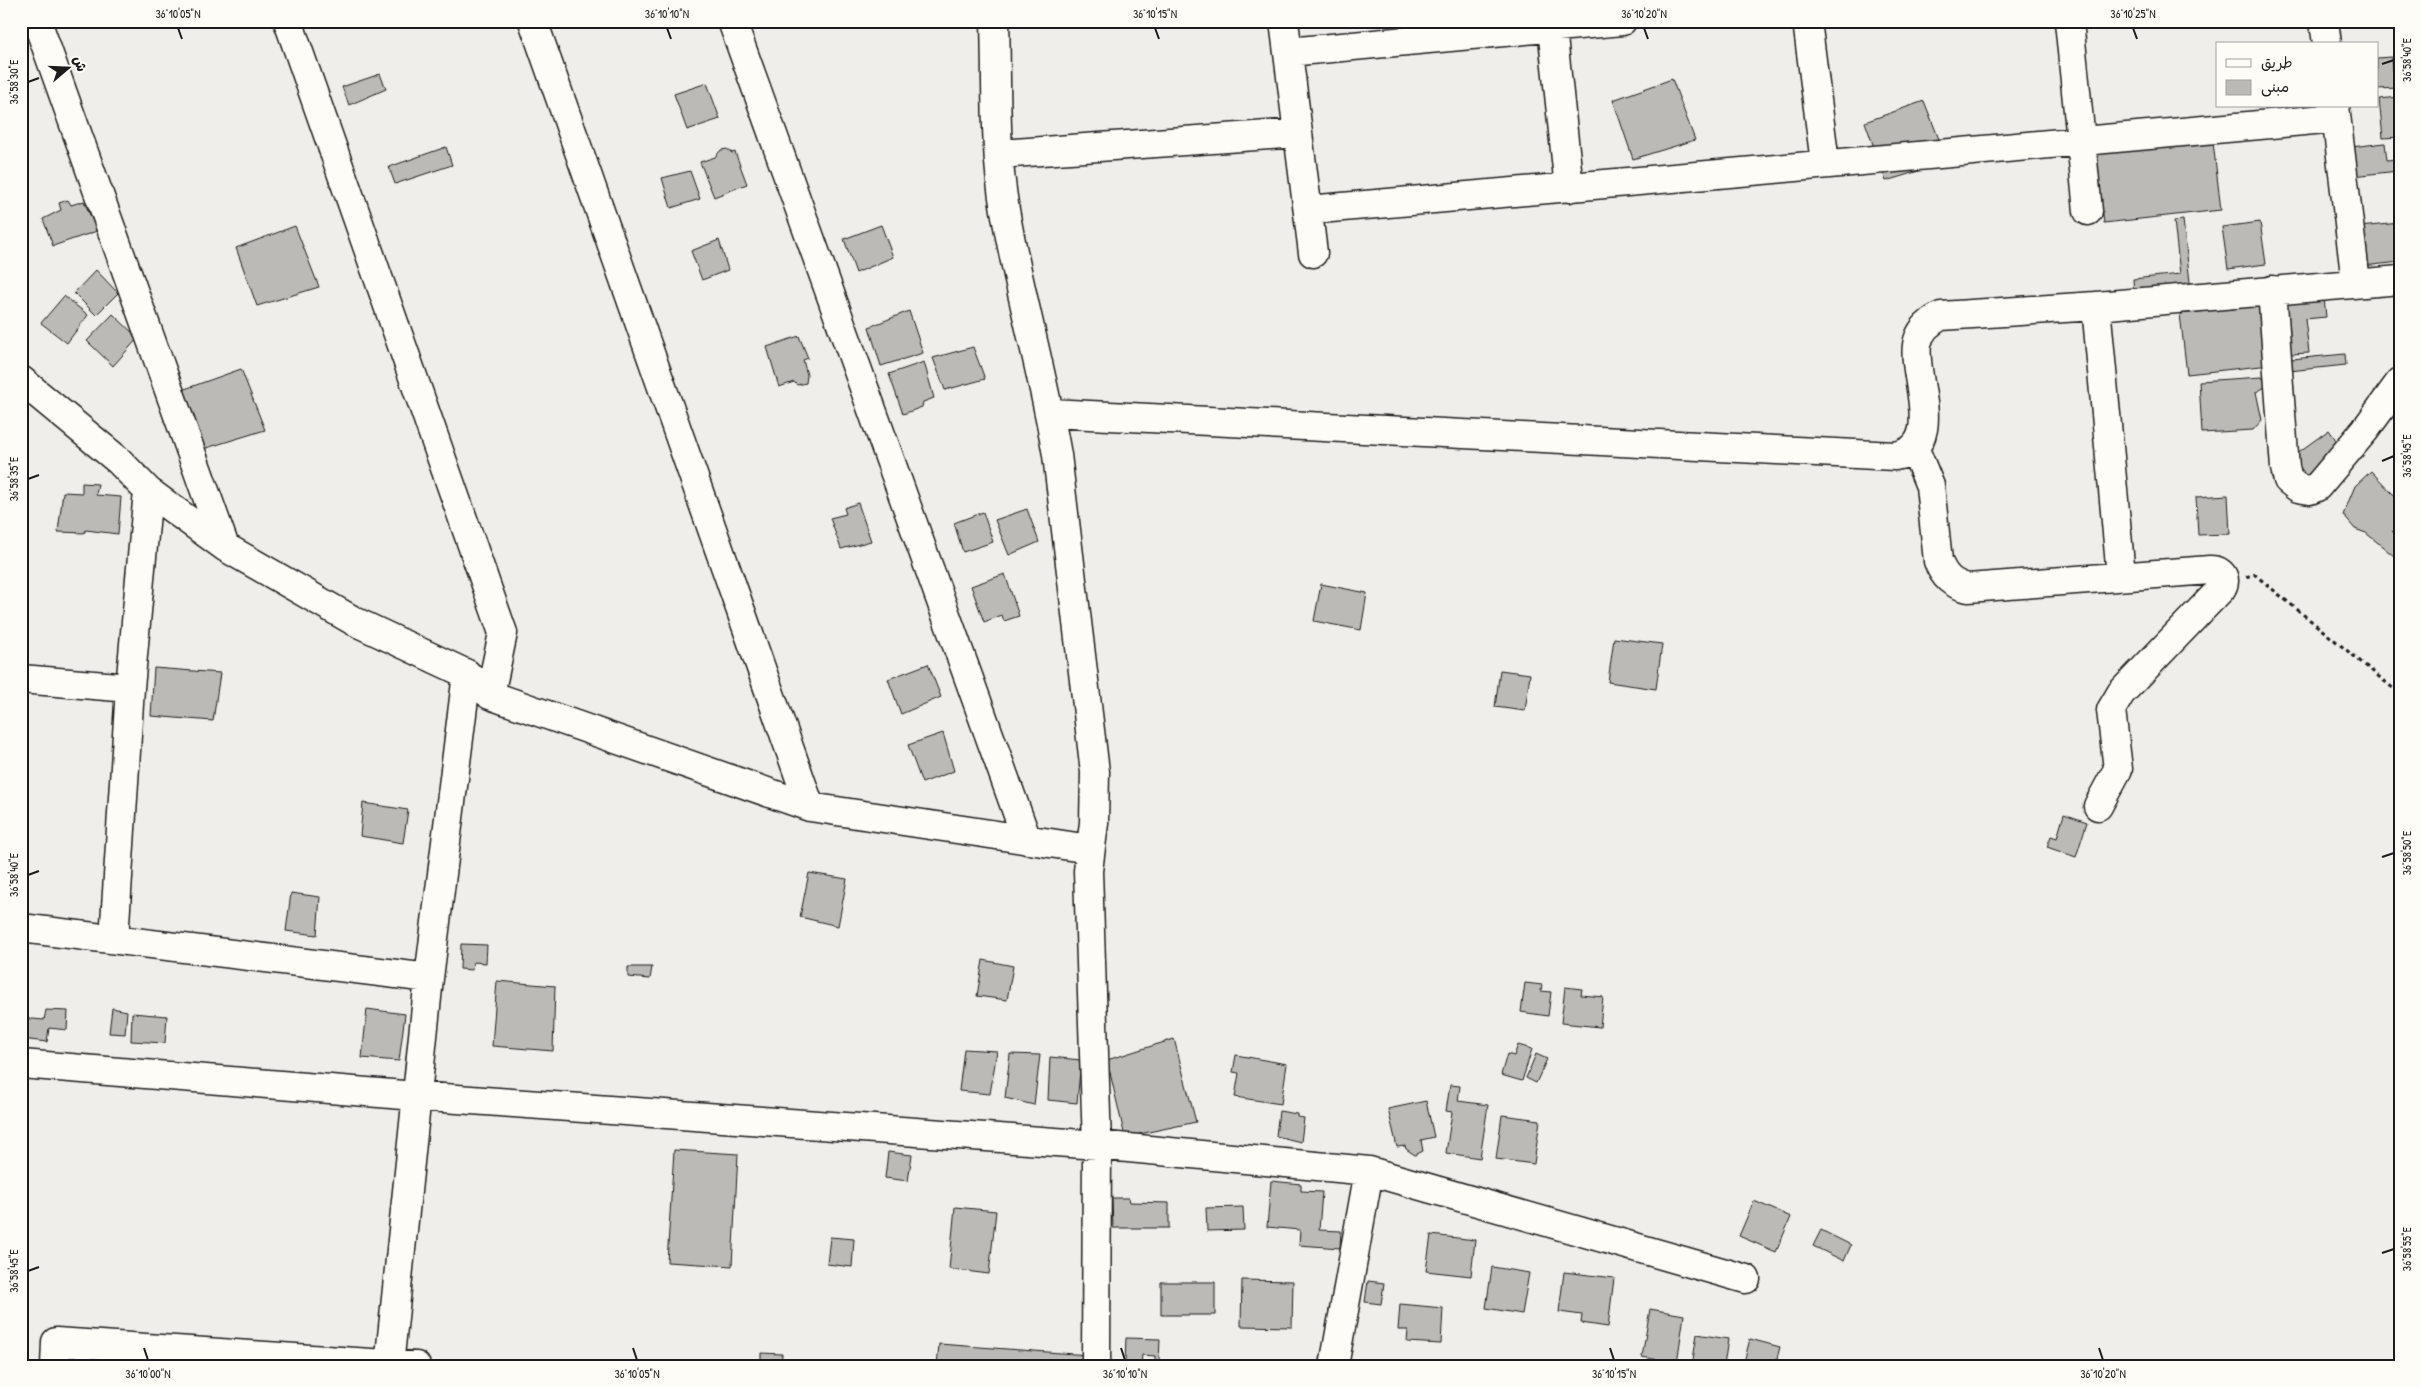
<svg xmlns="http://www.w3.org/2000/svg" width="2421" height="1387" viewBox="0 0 2421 1387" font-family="'Patrick Hand','Playpen Sans Arabic',sans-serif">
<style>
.building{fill:#bbbab6;stroke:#1c1c1c}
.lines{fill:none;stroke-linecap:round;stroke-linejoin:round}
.minor-casing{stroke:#1c1c1c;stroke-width:31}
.path{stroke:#1c1c1c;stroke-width:3;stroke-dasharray:4 4;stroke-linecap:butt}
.minor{stroke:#fdfcf7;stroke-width:28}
.ticks{fill:none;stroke:#1c1c1c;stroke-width:2}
.neatline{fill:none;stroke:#1c1c1c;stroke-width:2}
.ticks-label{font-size:12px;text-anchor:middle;fill:#1c1c1c}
</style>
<rect width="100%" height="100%" fill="#f0eeea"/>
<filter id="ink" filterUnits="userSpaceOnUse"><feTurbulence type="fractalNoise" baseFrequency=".02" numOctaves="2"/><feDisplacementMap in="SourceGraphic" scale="10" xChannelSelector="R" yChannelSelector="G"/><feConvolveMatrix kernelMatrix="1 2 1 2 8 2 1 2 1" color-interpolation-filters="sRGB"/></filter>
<g filter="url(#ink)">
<!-- building -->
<path class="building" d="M142,21H166L144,28Z
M2391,57L2392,71H2400V88L2377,89V58Z
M380,74L386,89L349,105L342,87Z
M1672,79L1695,140L1633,159L1613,100Z
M707,83L720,119L687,130L674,94Z
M2400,97V137L2383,138L2379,99Z
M1924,101L1948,162L1886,181L1865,122Z
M2184,140L2185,146L2213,142L2221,210L2104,223L2095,150Z
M2385,143L2387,160L2396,159L2398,171L2353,176L2351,147Z
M446,147L452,165L395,184L389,167Z
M727,149L732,153L735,152L747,184L714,197L700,162L715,157L721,150Z
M690,171L700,199L671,208L662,178Z
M68,200L71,205L84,201L97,231L53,246L43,219L61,210L59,203Z
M2183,220L2191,291L2134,297L2133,279L2180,274L2174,221Z
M2260,222L2266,264L2228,269L2222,227Z
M2400,223V262L2363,266L2359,227Z
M881,225L893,257L856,273L844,239Z
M295,226L319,287L257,306L236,248Z
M719,240L728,270L702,280L691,251Z
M96,270L118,293L96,315L74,293Z
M64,296L88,315L67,343L41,323Z
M2324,297L2326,317L2305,319L2309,353L2291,354L2292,359L2345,354L2346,365L2289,371L2282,302Z
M2263,304L2270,365L2187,374L2180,314Z
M909,311L923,353L881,366L869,327Z
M113,314L138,338L113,366L87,341Z
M799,336L808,358L803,360L807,375L806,383L797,385L794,382L779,387L767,347Z
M973,347L985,379L945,390L933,358Z
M924,362L934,398L923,402L922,407L903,414L889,374Z
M241,369L265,430L203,449L182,390Z
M2262,377L2267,386L2256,392L2262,420L2253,430L2202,433L2199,381Z
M2329,430L2343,450L2306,476L2293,456Z
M2371,471L2393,494L2400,497V535L2392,531L2400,539V561L2366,533L2355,529L2343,515L2355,486Z
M82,483L98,484L96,495L121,497L118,534L86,530L84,533L58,532L63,492L82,493Z
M2228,495L2230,534L2198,535L2196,497Z
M858,503L871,541L841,549L830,518L846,514L844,508Z
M1027,509L1039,542L1009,555L995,520Z
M983,512L993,542L963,552L954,523Z
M1005,574L1019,616L1004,621L1002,615L984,622L971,586Z
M1321,584L1367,593L1361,630L1314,621Z
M1614,638L1662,644L1656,689L1608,682Z
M928,664L941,697L901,714L888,679Z
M154,668L220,673L213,721L151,716Z
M1500,670L1530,674L1525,711L1495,707Z
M943,733L954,771L922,783L908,745Z
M363,803L408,810L403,843L360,836Z
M2064,814L2087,822L2076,857L2047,847L2051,836L2057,838Z
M809,873L847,879L838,926L800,917Z
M291,893L320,897L317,935L286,931Z
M461,944L487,945L486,963L473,962L472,970L460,969Z
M983,960L1013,966L1007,1000L977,996Z
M628,967H652L650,979L628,977Z
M497,981L555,986L553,1051L492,1046Z
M1525,983L1542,985L1541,991L1551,992L1548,1016L1521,1012Z
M1565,987L1582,989L1581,995L1603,997L1600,1027L1561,1023Z
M112,1008L127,1011L125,1034L109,1033Z
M367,1009L405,1014L399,1061L362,1058Z
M46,1010L68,1011L67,1030L49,1028L47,1042L21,1039V1018L44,1020Z
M132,1013L167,1016L165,1043L131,1041Z
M1174,1039L1196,1122L1125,1137L1107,1060Z
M1518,1045L1532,1049L1522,1081L1501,1075L1507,1054L1514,1056Z
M964,1049L997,1051L990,1094L959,1091Z
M1010,1054L1040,1055L1034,1105L1005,1098Z
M1536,1054L1547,1059L1536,1083L1526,1078Z
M1236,1055L1287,1064L1281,1104L1235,1097L1239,1073L1233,1072Z
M1050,1057L1081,1060L1077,1103L1048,1100Z
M1450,1085L1460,1086L1458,1101L1488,1105L1480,1158L1446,1153L1452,1112L1446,1111Z
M1426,1101L1434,1137L1421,1140L1423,1151L1415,1155L1406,1149L1405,1146L1397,1147L1388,1109Z
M1279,1111L1297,1114V1117L1304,1118L1301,1142L1276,1136Z
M1502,1115L1540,1120L1534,1164L1496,1159Z
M674,1150L738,1154L732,1266L667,1262Z
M888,1152L912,1155L908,1181L885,1178Z
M1271,1181L1301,1184V1191L1322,1192L1319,1230L1341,1231L1340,1248L1299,1245L1300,1230L1267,1227Z
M1112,1198H1129L1130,1202L1169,1203V1228H1113Z
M1754,1201L1791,1217L1776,1252L1739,1236Z
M955,1207L996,1211L989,1274L949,1269Z
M1243,1207L1244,1230L1207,1231L1206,1208Z
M1821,1230L1851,1245L1844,1261L1813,1246Z
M1431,1235L1475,1240L1471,1276L1426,1271Z
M830,1237L854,1239L852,1267L827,1264Z
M1492,1267L1529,1273L1522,1314L1486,1308Z
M1564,1272L1614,1278L1608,1327L1581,1323L1582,1315L1559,1312Z
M1242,1280L1293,1281L1292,1327L1241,1326Z
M1368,1281L1384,1283L1381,1304L1365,1302Z
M1161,1282H1215V1315H1161Z
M1400,1304L1443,1308L1441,1344L1407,1342L1408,1330H1398Z
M1650,1309L1684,1315L1677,1363L1642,1357Z
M1697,1334L1728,1339L1724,1366H1692Z
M1126,1338L1160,1339L1159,1363H1155V1356L1142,1355L1141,1365L1125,1364Z
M1750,1339L1780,1347L1775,1366H1743Z
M939,1344L1088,1355L1087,1366H937Z
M761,1353L782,1354L781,1366H761Z"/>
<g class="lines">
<defs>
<path id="minor" d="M37,21L225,547
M288,21L503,633L490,695
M533,21L810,807
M732,21L1027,840
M995,21C997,84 994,148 1005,210C1019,292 1043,373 1057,455L1095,772L1094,823L1088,871L1097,1145L1096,1366
M1284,21L1313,253
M1807,21L1825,163
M2069,21L2088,211
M2324,21L2327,44
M1552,28L1569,188
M1288,52L1622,21
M2335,106L2356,283
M999,154L1298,133
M1308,210C1651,181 1993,149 2336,118
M2272,290L2285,468L2288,480L2298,488L2310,490L2317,487L2365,430L2400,382
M2096,306L2121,576
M21,380L119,461L148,491L225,547L354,621L467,674L490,695L810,807L1090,849
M1050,413L1895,456C1947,446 1912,379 1917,345C1919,331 1929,322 1941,316L2096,306L2400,280
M1914,447L1930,486L1938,561C1944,577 1952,584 1968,588L2210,570C2222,570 2228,579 2221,589L2121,693L2111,710L2118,769L2098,806
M21,679L130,688
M21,928L429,978
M114,939L130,688L148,491
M21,1064L416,1096L1097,1145L1369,1171L1746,1279
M55,1366L56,1342L416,1366
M389,1366L429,978L467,674
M1334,1366L1369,1171"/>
</defs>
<!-- minor casing -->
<use href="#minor" class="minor-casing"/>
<!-- path -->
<path class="path" d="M2246,577L2254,574L2400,694"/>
<!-- minor -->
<use href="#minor" class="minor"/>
</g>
</g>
<!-- ticks -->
<path class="ticks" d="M178,28L182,39M667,28L671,39M1155,28L1159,39M1644,28L1648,39M2133,28L2137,39M2382,64L2394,60M28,82L39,78M2382,461L2394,456M28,479L39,475M2382,857L2394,853M28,875L39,871M2382,1253L2394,1249M28,1271L39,1267M144,1348L148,1360M633,1348L637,1360M1121,1348L1125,1360M1610,1348L1614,1360M2099,1348L2103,1360"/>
<!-- margin -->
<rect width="2421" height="1387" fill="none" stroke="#fdfcf7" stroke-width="55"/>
<!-- legend -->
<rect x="2216" y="42" width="162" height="65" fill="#fdfcf7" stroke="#a3a29f"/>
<rect x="2226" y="59" width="25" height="8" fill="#fdfcf7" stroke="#a3a29f"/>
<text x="2261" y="68" font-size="15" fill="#1c1c1c">طريق</text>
<rect x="2226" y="80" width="25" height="15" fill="#bbbab6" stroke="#a3a29f"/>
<text x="2261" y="92" font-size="15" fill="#1c1c1c">مبنى</text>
<!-- north arrow -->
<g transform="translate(68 68) rotate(71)" stroke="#fdfcf7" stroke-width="4" paint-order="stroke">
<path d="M0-4L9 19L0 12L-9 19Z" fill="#1c1c1c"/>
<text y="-8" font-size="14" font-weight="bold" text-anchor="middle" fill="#1c1c1c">ش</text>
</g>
<rect x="28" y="28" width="2366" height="1332" class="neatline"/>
<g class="ticks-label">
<text x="178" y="18">36°10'05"N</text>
<text x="667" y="18">36°10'10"N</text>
<text x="1155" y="18">36°10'15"N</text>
<text x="1644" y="18">36°10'20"N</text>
<text x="2133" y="18">36°10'25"N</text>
<text transform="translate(2407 60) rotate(-90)" y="4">36°58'40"E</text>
<text transform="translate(14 82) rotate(-90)" y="4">36°58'30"E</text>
<text transform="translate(2407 456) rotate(-90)" y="4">36°58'45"E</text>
<text transform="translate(14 479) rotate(-90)" y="4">36°58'35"E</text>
<text transform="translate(2407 853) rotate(-90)" y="4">36°58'50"E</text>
<text transform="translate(14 875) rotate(-90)" y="4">36°58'40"E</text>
<text transform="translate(2407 1249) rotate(-90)" y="4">36°58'55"E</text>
<text transform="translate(14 1271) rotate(-90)" y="4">36°58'45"E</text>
<text x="148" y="1378">36°10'00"N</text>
<text x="637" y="1378">36°10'05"N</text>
<text x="1125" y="1378">36°10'10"N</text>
<text x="1614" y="1378">36°10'15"N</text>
<text x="2103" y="1378">36°10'20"N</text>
</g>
</svg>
